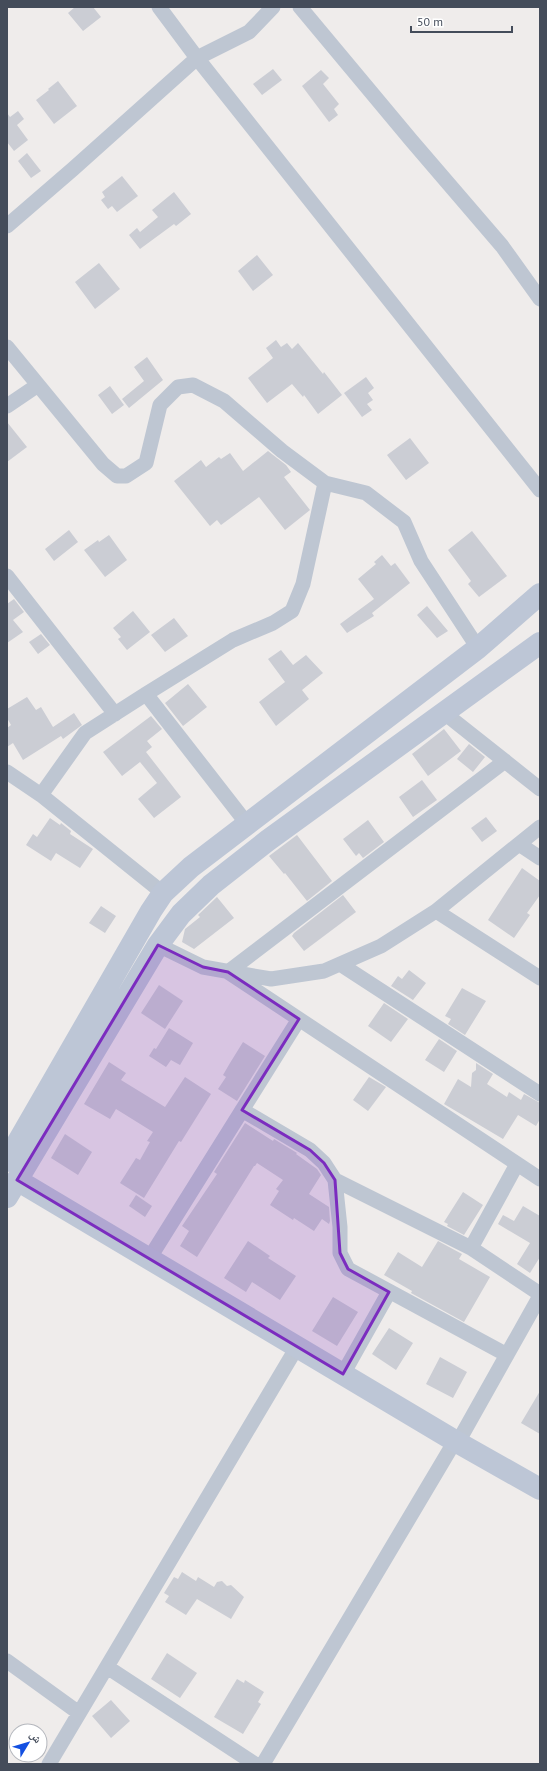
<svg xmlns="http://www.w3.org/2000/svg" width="547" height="1771" viewBox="0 0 547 1771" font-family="'PT Sans','Noto Naskh Arabic',sans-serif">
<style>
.building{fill:#cbcdd4}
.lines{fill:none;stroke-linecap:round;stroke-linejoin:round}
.street{stroke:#bec6d2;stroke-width:15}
.secondary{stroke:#bdc6d6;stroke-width:22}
.marked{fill:#7b2cbf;fill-opacity:0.2;stroke:#7b2cbf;stroke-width:3;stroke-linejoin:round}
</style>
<rect width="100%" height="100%" fill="#efeceb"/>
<!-- building -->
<path class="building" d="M75,7H93L101,17L83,31L68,13Z
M273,69L282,80L262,95L253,84Z
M321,70L329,78L323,84L339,104L334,109L338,115L329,122L302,86Z
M58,81L77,106L54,124L36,100L49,90L48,89Z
M18,111L24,119L17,125L28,140L14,151L7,142V113L10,117Z
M27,153L41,171L31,178L18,161Z
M122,176L138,196L117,212L112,206L108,209L101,200L105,197L102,192Z
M174,192L191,214L176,226L174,224L140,249L129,235L137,228L140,232L158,217L152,210Z
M257,255L273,275L253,291L238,271Z
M99,263L120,289L95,309L75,282Z
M276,340L281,347L287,343L292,349L298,343L323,374L324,372L342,395L318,414L304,395L303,397L292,384L267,403L248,378L273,358L266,348Z
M147,357L163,380L129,408L122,399L144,381L134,367Z
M366,377L374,388L368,393L373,400L367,404L372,410L362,417L344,393Z
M110,386L124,405L112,414L98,395Z
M7,422L27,447L7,462Z
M410,438L429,463L406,480L387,455Z
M268,451L286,465L291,472L284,477L310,510L285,530L259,497L221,525L217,520L210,526L174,481L201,460L206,467L219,457L221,459L230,453L243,471Z
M69,530L78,542L54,561L45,549Z
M472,531L507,576L479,597L468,584L471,581L448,550Z
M109,535L127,560L105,577L84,550L98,540L99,542Z
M382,555L391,566L395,563L410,583L372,613L374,616L347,633L340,624L374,599L358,579L376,564L374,562Z
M14,599L24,612L13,620L23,632L7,643V604Z
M427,606L448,631L437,638L417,615Z
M133,611L150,632L127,650L118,639L121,637L113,628Z
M174,618L188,636L165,652L151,635Z
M41,634L50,645L38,654L29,642Z
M281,650L293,665L306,655L323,673L302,690L309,699L276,726L259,702L285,682L268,659Z
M188,684L207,707L183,726L165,703Z
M27,697L36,710L41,707L53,727L74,713L82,725L63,739L61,736L23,760L13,743L7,747V728L11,725L7,718V709Z
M151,716L162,729L147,741L152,747L146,752L181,797L154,818L138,799L157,783L140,762L122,776L103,752Z
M444,729L461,751L428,776L412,754Z
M469,744L485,757L473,772L457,759Z
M422,780L437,800L413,817L399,797Z
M486,817L497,831L482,842L471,828Z
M50,818L60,825L61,823L71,831L70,834L93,849L80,868L56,853L51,861L26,845L33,834L37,837Z
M368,820L384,842L363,858L359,853L356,856L343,839Z
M297,835L332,881L307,901L285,873L284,874L269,856Z
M522,868L540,881V895L527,913L530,915L514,938L488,920Z
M343,895L356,912L304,951L292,936L294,933Z
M217,897L234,918L194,949L182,942L185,929L200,917L198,915Z
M101,906L116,916L105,933L89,923Z
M409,970L426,983L413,1000L391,986L398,976L402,979Z
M159,985L183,1001L165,1029L141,1013Z
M462,988L486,1001L465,1035L448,1024L451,1019L445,1016Z
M384,1003L408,1019L391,1042L368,1026Z
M169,1028L193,1043L180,1065L171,1060L166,1067L149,1056L154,1048L156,1049Z
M439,1039L457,1051L444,1072L425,1060Z
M243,1042L265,1056L237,1101L218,1089L226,1077L223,1075L230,1063Z
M109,1062L126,1073L121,1080L165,1107L185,1077L211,1094L181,1142L179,1141L144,1198L120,1183L136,1158L140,1160L150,1142L147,1141L153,1132L116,1109L110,1119L84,1104Z
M476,1063L493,1074L487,1084L507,1097L509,1092L521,1100L524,1094L540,1103V1119L536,1126L518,1115L503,1139L444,1104L458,1079L471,1087L472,1073L476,1070Z
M369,1077L386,1087L368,1111L353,1100Z
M245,1123L273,1141L274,1139L297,1153L296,1154L317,1169L321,1175L309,1194L329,1207L330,1221L329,1224L322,1219L314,1231L294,1218L293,1220L270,1205L279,1191L276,1189L283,1180L257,1163L255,1166H254L197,1257L180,1246L189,1231L182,1226L217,1174L214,1172Z
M65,1134L92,1152L78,1175L51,1158Z
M463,1192L483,1205L464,1235L447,1226L448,1224L444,1222Z
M136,1195L152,1206L145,1217L129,1206Z
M523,1206L540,1216V1257L530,1273L517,1264L530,1243L498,1224L503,1215L514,1221Z
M248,1241L270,1256L268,1258L296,1276L280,1300L252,1282L246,1292L224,1278Z
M438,1241L462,1254L459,1259L490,1277L464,1322L411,1293L412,1291L384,1275L398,1252L422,1267Z
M333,1297L358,1312L337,1346L312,1331Z
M389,1328L413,1343L396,1370L372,1354Z
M440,1357L467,1372L453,1398L426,1384Z
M540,1391V1434L521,1423Z
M182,1572L196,1581L198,1577L214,1587L217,1582L222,1581L227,1586L231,1585L244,1597L231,1619L197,1599L186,1615L165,1602L169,1596L164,1593L174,1577L178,1579Z
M167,1653L197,1673L180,1698L151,1679Z
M237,1679L244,1683L245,1680L264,1692L258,1702L261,1704L243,1734L214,1717Z
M111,1700L130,1721L111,1738L92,1716Z"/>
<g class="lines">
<!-- street -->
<path class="street" d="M159,7L197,58L540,490
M300,7L411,140L502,246L540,299
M7,226L73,169L197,58L249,32L273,7
M7,347L103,464L117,476H126L146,463L160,405L178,387L193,385L224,401L282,451L325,483L366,493L404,522L421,561L478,648
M7,406L38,385
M7,576L115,714
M146,694L248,825
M443,712L540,789
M505,761L228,972L540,1179
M7,772L41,795L163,893
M41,795L85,733L146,694L233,640L273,623L292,611L303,584L325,483
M519,844L540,858
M436,911L540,978
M158,945L203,967L271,979L324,971L381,946L436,911L540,827
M340,964L540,1094
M242,1110L310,1150L324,1163L335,1180L340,1227V1253L348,1269L507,1355
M335,1180L471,1248L540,1294
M471,1248L517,1164
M149,1259L299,1019
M343,1374L389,1292
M458,1442L540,1296
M7,1661L79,1713
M107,1667L255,1764
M49,1764L297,1347
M263,1764L455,1441"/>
<!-- secondary -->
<path class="secondary" d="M7,1161L151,911L163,893L191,867L478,648L540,594
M17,1180L455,1441L540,1489
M7,1197L158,945L181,914L211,885L267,841L540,643"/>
</g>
<!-- marked area -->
<path class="marked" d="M158,945L203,967L228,972L299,1019L242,1110L310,1150L324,1163L335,1180L340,1253L348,1269L389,1292L343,1374L17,1180Z"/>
<!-- border -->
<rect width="547" height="1771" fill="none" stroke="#444c5a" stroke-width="16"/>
<!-- north arrow -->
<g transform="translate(28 1743) rotate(52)"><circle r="19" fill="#ffffff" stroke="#b4b7bd"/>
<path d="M0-3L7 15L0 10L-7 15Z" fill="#1350e1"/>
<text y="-6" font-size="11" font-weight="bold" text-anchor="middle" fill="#444c5a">ش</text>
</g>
<!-- scale -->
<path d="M411 26v6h101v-6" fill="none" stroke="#444c5a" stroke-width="2"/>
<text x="417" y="26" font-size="12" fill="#444c5a" stroke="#ffffff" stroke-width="3" paint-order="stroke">50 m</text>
</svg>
